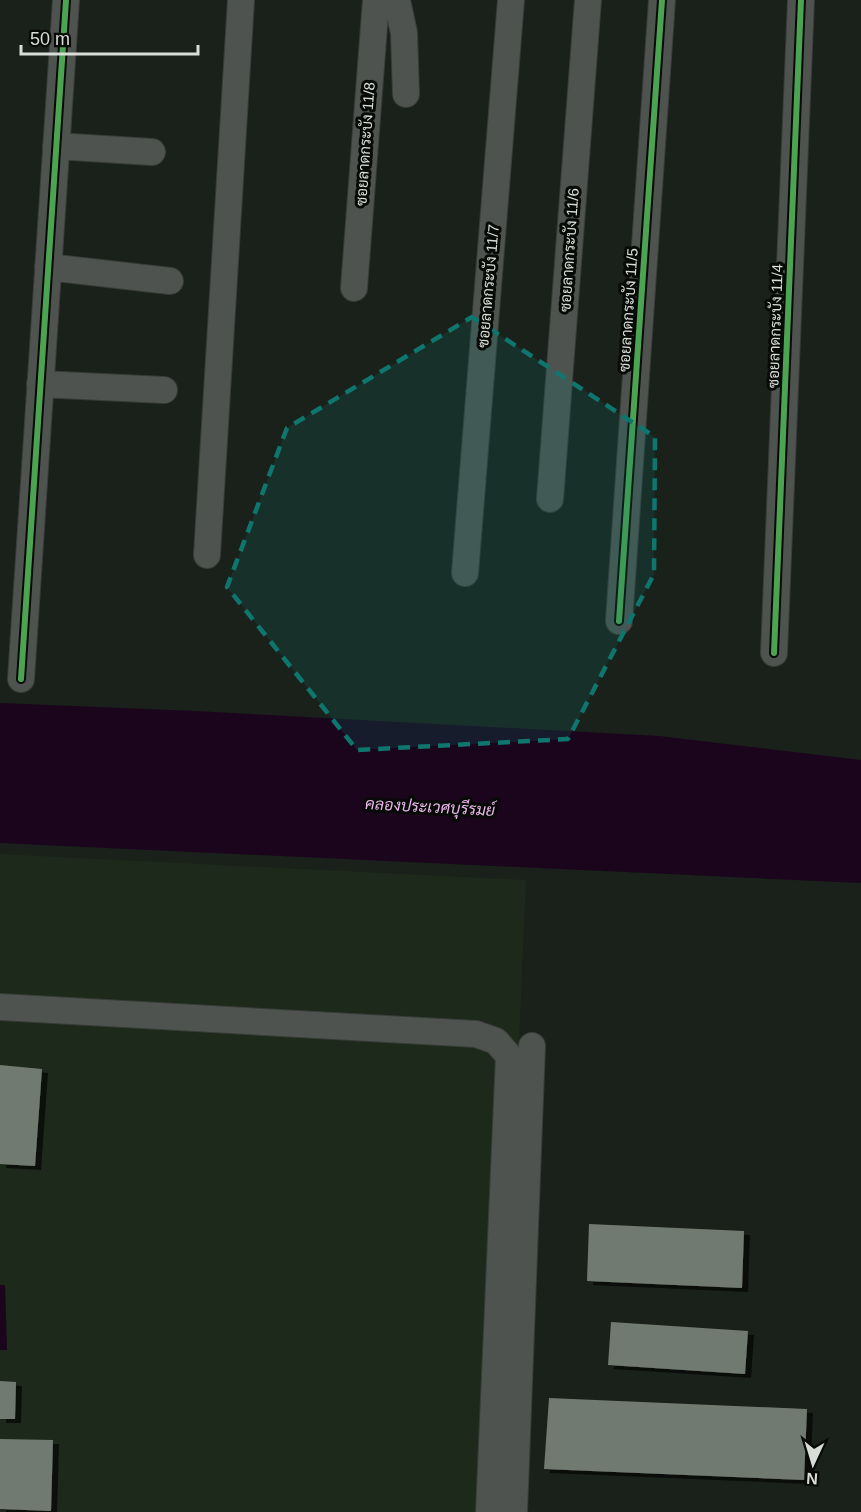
<svg xmlns="http://www.w3.org/2000/svg" width="861" height="1512" viewBox="0 0 861 1512" font-family="Arial,Sarabun,sans-serif">
<style>
.built{fill:#1c291b}
.water{fill:#1a051c}
.building{fill:#717a70;filter:url(#shadow)}
.lines{fill:none;stroke-linecap:round;stroke-linejoin:round}
.minor-casing{stroke:#383c38;stroke-width:28}
.minor{stroke:#4f534f;stroke-width:26}
.cycleway-casing{stroke:#070a06;stroke-width:10}
.cycleway{stroke:#4ca352;stroke-width:6}
.marked{fill:#0f766e;fill-opacity:0.2;stroke:#0f766e;stroke-width:4.5;stroke-dasharray:12 8;stroke-linejoin:round}
.labels{text-anchor:middle;dominant-baseline:central;stroke-width:6;stroke-linejoin:round;paint-order:stroke}
.street-label{font-size:15px;fill:#d8ded7;stroke:#070a06}
.water-label{font-size:16px;font-style:italic;fill:#e9b5eb;stroke:#070a06}
</style>
<defs>
<filter id="shadow"><feDropShadow dx="6" dy="4" stdDeviation="0" flood-color="#0009"/></filter>
</defs>
<rect width="100%" height="100%" fill="#1a201a"/>
<!-- built -->
<path class="built" d="M0,854L526,880L499,1512H0Z"/>
<!-- water -->
<path class="water" d="M0,703L195,711L659,736L861,760V883L0,843Z
M0,1285H5L7,1350H0Z"/>
<!-- building -->
<path class="building" d="M0,1065L42,1069L35,1166L0,1164Z
M589,1224L744,1231L742,1288L587,1281Z
M611,1322L748,1331L745,1374L608,1365Z
M0,1381L16,1382L15,1419H0Z
M549,1398L807,1409L804,1480L544,1469Z
M0,1439L53,1440L51,1511L0,1509Z"/>
<g class="lines">
<defs>
<path id="minor" d="M383,0L398,5L404,33L406,94
M56,146L152,152
M48,267L170,281
M354,288L376,0
M40,384L164,390
M550,499L588,0
M207,555L241,0
M465,573L511,0
M619,621L662,0
M774,653L801,0
M21,679L66,0
M0,1007L476,1034L496,1041L509,1056L489,1512
M514,1512L532,1046"/>
</defs>
<!-- minor casing -->
<use href="#minor" class="minor-casing"/>
<!-- minor -->
<use href="#minor" class="minor"/>
<defs>
<path id="cycleway" d="M619,621L662,0
M774,653L801,0
M21,679L66,0"/>
</defs>
<!-- cycleway casing -->
<use href="#cycleway" class="cycleway-casing"/>
<!-- cycleway -->
<use href="#cycleway" class="cycleway"/>
</g>
<!-- marked area -->
<path class="marked" d="M472,317L655,437L654,574L568,739L357,750L227,587L287,428Z"/>
<g class="labels">
<!-- street labels -->
<g class="street-label">
<text transform="translate(365 144) rotate(-86)">ซอยลาดกระบัง 11/8</text>
<text transform="translate(569 250) rotate(-86)">ซอยลาดกระบัง 11/6</text>
<text transform="translate(488 286) rotate(-85)">ซอยลาดกระบัง 11/7</text>
<text transform="translate(628 310) rotate(-86)">ซอยลาดกระบัง 11/5</text>
<text transform="translate(775 326) rotate(-88)">ซอยลาดกระบัง 11/4</text>
</g>
<!-- water labels -->
<g class="water-label">
<text transform="translate(430 807) rotate(3)">คลองประเวศบุรีรมย์</text>
</g>
</g>
<!-- north arrow -->
<g transform="translate(813 1464) rotate(184)" stroke="#070a06" stroke-width="4.5" paint-order="stroke">
<path d="M0-4.5L10 22L0 15L-10 22Z" fill="#d8ded7"/>
<text y="-9" font-size="16" font-weight="bold" text-anchor="middle" fill="#d8ded7">N</text>
</g>
<!-- scale -->
<path d="M21 45v9h177v-9" fill="none" stroke="#d8ded7" stroke-width="3"/>
<text x="30" y="45" font-size="18" fill="#d8ded7" stroke="#070a06" stroke-width="4.5" paint-order="stroke">50 m</text>
</svg>
